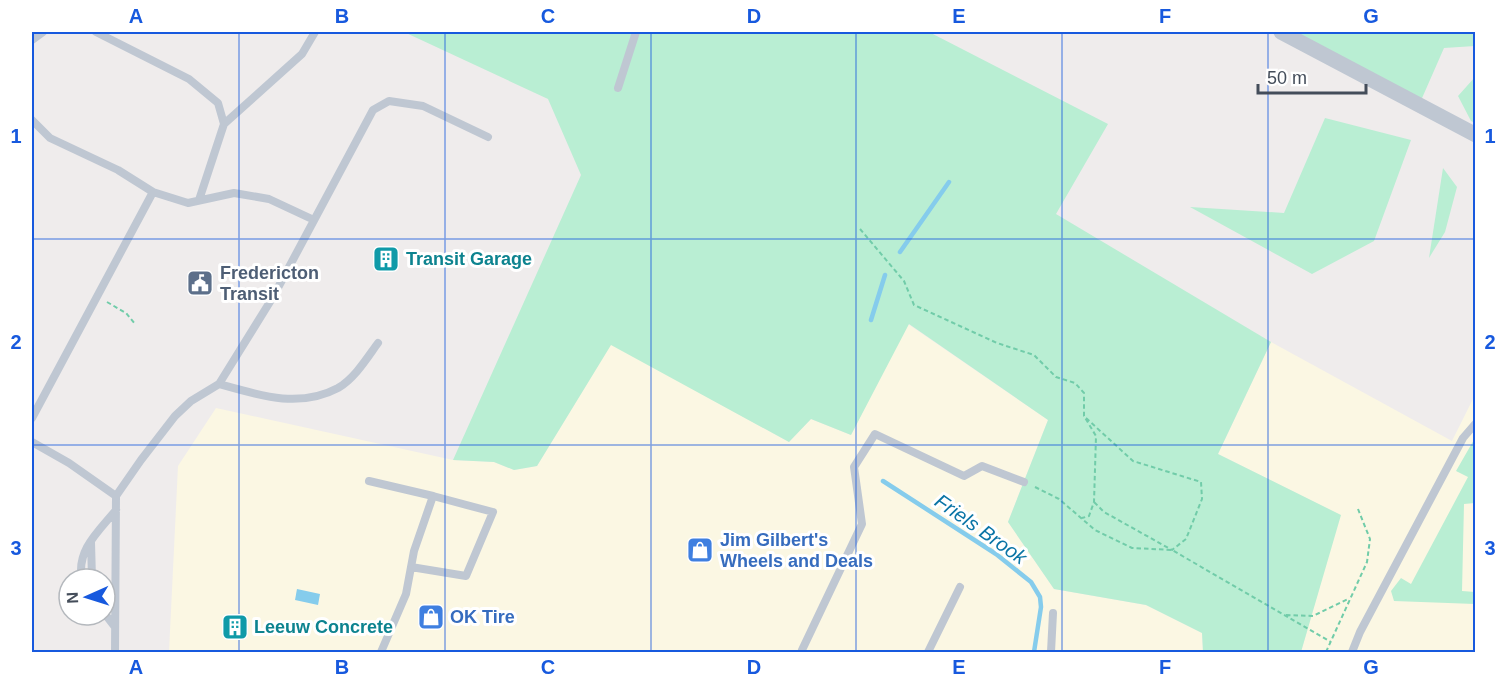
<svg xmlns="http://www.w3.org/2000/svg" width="1507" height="684" viewBox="0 0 1507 684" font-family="Arial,sans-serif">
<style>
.commercial{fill:#fbf7e3}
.green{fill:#b9eed3}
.water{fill:#85ccec}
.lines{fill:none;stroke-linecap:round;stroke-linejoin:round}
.stream{stroke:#85ccec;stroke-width:4.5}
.path{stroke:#71cca9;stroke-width:2;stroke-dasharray:4.5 3;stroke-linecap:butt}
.lane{stroke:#bfc7d2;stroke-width:8}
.street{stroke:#bfc7d2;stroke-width:15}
.grid{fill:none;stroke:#1759de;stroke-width:1.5;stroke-opacity:0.55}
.labels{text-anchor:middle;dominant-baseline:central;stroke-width:6;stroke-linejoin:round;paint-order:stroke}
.culture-label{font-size:18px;font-weight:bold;fill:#0d838f;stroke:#fff;text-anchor:start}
.service-label{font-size:18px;font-weight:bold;fill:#4e5e75;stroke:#fff;text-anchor:start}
.shop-label{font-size:18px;font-weight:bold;fill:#366cbe;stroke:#fff;text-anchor:start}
.water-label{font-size:20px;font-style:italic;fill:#0b75a6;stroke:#fff}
.neatline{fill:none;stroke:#1759de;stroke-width:2}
.grid-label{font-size:20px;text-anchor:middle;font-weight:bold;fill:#1759de}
</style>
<rect width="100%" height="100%" fill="#efecec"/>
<!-- commercial -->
<path class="commercial" d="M908,324L1048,420L1008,522L1054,589L1146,605L1202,633L1203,652H169L178,466L216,408L453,460L494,462L514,470L537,466L611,344L789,442L811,419L851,435Z
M1271,342L1452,441L1475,395V652H1301L1340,515L1218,454Z"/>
<!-- green -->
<path class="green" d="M404,32H929L1108,124L1056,214L1271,342L1218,454L1341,515L1301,652H1203L1202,633L1146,605L1054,589L1008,522L1048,420L909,324L851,435L811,419L789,442L611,345L537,466L514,470L494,462L453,460L581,175L548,99Z
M1281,32H1475V46L1444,48L1419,105Z
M1475,77V123L1471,121L1458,96Z
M1325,118L1411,140L1374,241L1312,274L1190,207L1284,213Z
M1443,168L1457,187L1445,232L1429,258Z
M1475,438V503L1464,504L1462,591L1475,592V604L1394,601L1391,591L1401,578L1411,584L1468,477L1456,471Z"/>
<!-- water -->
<path class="water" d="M297,589L320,594L318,605L295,600Z"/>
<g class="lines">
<!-- stream -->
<path class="stream" d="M900,252L949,182
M871,320L885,275
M883,481L996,554L1031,582L1040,597L1041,607L1034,652"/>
<!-- path -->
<path class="path" d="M860,229L904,281L914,305L997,343L1034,355L1056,377L1075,383L1084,393V416L1096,436L1094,502L1089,516L1082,518
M107,302L126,313L135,324
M1086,418L1133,461L1201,482L1202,499L1186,539L1172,550L1104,512L1094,502
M1035,487L1059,499L1095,530L1132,548L1172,550L1331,642
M1286,615L1313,616L1348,599
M1326,652L1367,562L1370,539L1358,509"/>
<!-- lane -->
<path class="lane" d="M96,32L189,79L218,103L224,124L199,200
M32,40L43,32
M618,88L636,32
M32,120L50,138L118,170L153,192
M224,124L302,54L315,32
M219,384C258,395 299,409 338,388C355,378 367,358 378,343
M32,418L153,192L188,203L234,193L269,199L314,220
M32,442L69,463L116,496
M369,481L433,496L414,551L406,594L381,652
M91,542L92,579
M411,567L466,576L493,512L433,496
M82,579C76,550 99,531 116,510
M105,614L115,627
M802,650L862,524L854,467L875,434L964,476L982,466L1024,482
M115,652L116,496L141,460L175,416L191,401L219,384L273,297L373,110L389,101L423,106L488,137
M928,652L960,587
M1051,652L1053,613
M1352,652L1360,632L1463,438L1476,423"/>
<!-- street -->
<path class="street" d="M1281,32L1476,135"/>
</g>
<!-- grid -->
<path class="grid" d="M239,32V652M445,32V652M651,32V652M856,32V652M1062,32V652M1268,32V652M32,239H1476M32,445H1476"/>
<!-- icons -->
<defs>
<symbol id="building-square" viewBox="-11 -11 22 22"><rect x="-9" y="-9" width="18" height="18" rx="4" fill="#0f9aa8" stroke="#fff"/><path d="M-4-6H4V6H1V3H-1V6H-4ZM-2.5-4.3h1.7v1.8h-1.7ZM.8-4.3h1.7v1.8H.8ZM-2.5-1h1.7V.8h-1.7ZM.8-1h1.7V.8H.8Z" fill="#fff"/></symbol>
<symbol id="civic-square" viewBox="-11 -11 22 22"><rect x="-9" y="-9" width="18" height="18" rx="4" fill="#5c6f8a" stroke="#fff"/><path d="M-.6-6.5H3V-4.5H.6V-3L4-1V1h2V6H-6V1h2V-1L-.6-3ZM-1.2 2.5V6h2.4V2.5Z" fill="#fff"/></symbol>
<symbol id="shop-square" viewBox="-11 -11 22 22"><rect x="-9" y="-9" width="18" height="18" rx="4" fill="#3f7fe0" stroke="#fff"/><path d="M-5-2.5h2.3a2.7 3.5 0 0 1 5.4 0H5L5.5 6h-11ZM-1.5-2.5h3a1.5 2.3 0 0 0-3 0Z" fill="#fff"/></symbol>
</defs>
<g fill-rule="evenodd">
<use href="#building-square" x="371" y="244" width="30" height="30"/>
<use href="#civic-square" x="185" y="268" width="30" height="30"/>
<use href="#shop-square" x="685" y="535" width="30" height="30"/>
<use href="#shop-square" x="416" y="602" width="30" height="30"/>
<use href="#building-square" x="220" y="612" width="30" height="30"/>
</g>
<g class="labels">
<!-- culture labels -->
<g class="culture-label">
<text x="406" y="259">Transit Garage</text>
<text x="254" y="627">Leeuw Concrete</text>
</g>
<!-- service labels -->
<g class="service-label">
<text x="220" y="273">Fredericton<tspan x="220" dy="21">Transit</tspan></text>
</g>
<!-- shop labels -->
<g class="shop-label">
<text x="720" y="540">Jim Gilbert's<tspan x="720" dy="21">Wheels and Deals</tspan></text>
<text x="450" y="617">OK Tire</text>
</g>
<!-- water labels -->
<g class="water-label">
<text transform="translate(981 529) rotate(35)">Friels Brook</text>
</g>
</g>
<!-- border -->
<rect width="1507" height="684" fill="none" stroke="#ffffff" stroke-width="66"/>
<!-- north arrow -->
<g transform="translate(87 597) rotate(267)"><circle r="28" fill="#ffffff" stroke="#b4b8bd" stroke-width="1.5"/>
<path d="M0-4.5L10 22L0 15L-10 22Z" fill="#1759de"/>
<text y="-9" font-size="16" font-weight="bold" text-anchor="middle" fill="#444d5a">N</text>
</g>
<!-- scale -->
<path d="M1258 84v9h108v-9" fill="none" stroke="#444d5a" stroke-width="3"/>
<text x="1267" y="84" font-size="18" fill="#444d5a" stroke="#ffffff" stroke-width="4.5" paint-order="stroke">50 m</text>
<rect x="33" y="33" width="1441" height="618" class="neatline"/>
<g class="grid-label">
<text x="136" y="23">A</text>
<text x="342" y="23">B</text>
<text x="548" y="23">C</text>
<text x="754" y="23">D</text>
<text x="959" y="23">E</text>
<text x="1165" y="23">F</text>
<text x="1371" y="23">G</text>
<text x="16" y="143">1</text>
<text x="1490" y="143">1</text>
<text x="16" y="349">2</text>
<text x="1490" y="349">2</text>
<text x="16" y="555">3</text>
<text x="1490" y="555">3</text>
<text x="136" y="674">A</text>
<text x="342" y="674">B</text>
<text x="548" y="674">C</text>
<text x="754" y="674">D</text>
<text x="959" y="674">E</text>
<text x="1165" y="674">F</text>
<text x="1371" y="674">G</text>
</g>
</svg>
